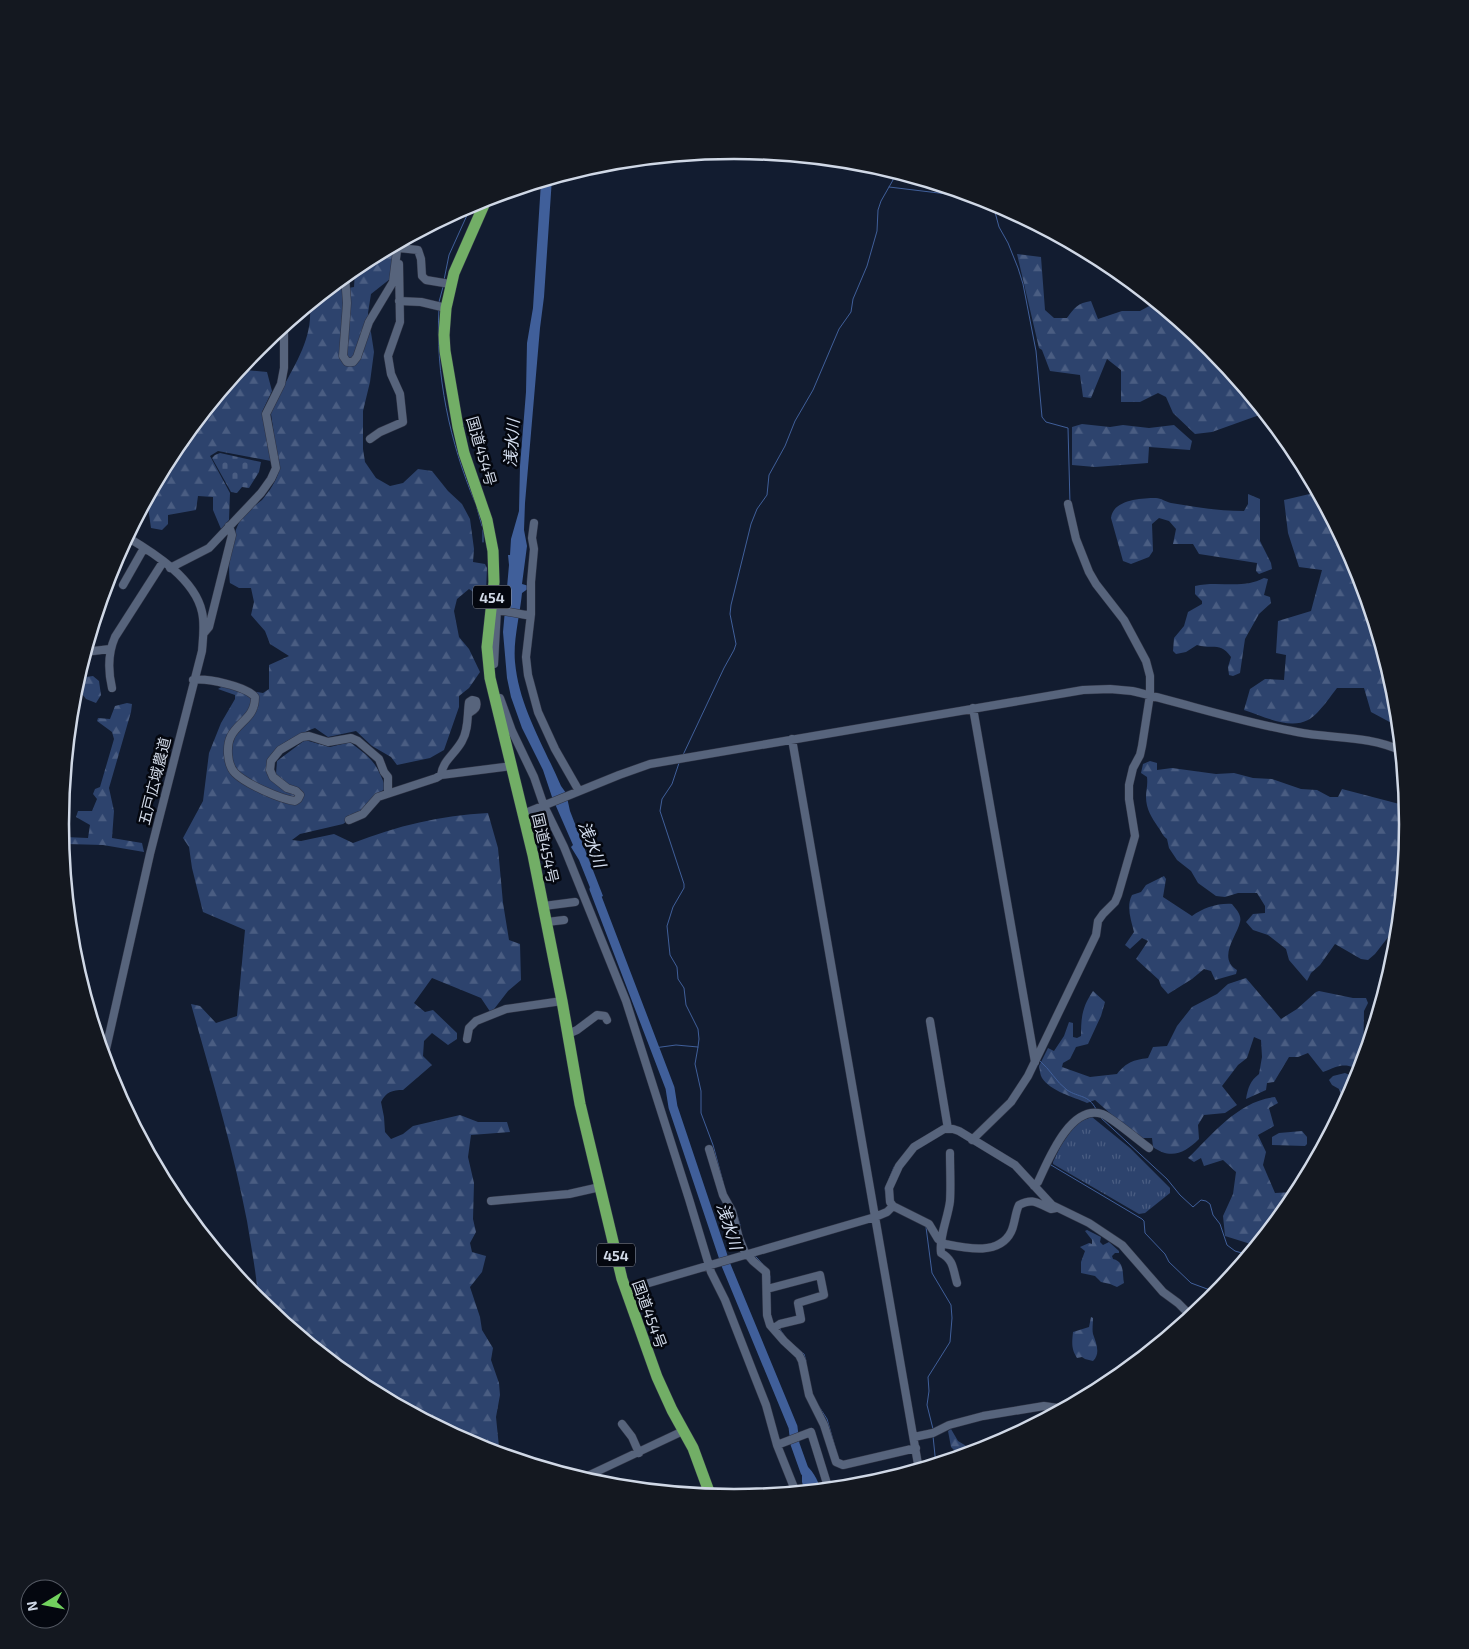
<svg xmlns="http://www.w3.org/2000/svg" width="1469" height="1649" viewBox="0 0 1469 1649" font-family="'Exo 2','Noto Sans JP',sans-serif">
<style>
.forest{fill:url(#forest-firs)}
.cemetery{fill:url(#cemetery-stones)}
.park{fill:url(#park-tufts)}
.water{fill:#405f9a}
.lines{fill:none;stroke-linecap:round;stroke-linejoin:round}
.stream{stroke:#405f9a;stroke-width:1}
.river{stroke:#405f9a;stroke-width:9}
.minor-casing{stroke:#2f3445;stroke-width:9}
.highway-casing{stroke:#2f3445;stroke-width:12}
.minor{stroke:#57647c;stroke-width:8}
.highway{stroke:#72ae66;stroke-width:11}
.labels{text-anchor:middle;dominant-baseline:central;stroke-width:5;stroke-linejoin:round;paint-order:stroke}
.shield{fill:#04070f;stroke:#9399a6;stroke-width:1}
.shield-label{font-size:14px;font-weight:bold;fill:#d0d8e6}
.street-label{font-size:15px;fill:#d0d8e6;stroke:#04070f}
.water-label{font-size:16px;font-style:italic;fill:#d6e0f2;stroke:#04070f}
.rim{fill:none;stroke:#d0d8e6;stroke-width:2.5}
</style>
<defs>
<pattern id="forest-firs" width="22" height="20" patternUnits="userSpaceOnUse" patternTransform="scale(1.25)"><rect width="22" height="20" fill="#2d436d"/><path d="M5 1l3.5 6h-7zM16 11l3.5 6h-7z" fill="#4a5d82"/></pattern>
<pattern id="cemetery-stones" width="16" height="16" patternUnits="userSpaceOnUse" patternTransform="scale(1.25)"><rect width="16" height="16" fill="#2d436d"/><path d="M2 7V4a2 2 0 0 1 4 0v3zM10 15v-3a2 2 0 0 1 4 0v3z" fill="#4a5d82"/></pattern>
<pattern id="park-tufts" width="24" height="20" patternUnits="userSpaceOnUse" patternTransform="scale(1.25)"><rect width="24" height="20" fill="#2d436d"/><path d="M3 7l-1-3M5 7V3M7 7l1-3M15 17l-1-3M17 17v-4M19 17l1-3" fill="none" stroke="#4a5d82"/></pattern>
</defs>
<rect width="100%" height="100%" fill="#121c30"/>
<!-- forest -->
<path class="forest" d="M394,245L390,279L371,294L368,313L374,352L370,382L363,411V449L365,462L376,478L390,486L403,483L418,469L432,471L448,491L462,504L470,519L474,549L473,562L485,564L487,568L486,593L479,596L469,589L457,599L454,611L459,637L469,649L480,672L469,688L459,696V707L444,750L430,758L397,765L391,757L372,746L356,731L328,737L315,728C301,733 267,748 267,765C267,775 274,781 280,788L287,789L283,781L276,774L277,761L305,740L330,747L350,742C372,759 376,762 386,788L371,799L357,814L343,824L300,834L292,840L301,841L334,834L353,843C397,826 441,815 488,813L498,848L503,903L509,940L520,944L521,980L508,991L491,1013L481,998L432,978L414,1003L425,1012L433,1010L457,1033V1039L448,1045L432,1033L424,1041L423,1056L432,1065L403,1090C392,1090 386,1092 381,1102L384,1117L385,1132L391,1139L403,1134L413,1126L460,1115L478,1122H507L510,1132L471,1135L468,1157L474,1183L473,1219L476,1232L470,1243L472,1252L486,1256L482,1272L470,1287L480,1317L482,1330L493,1348L491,1360L499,1383L500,1395L496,1417L499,1447L491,1452L476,1448L360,1385L254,1297L258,1296C256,1271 251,1246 247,1221C233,1148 211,1076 191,1004L200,1006L216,1023L237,1016L245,930L203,912L192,868L189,847L183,838L203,801L209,753L221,723L235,699V695L218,689L223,686L263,693L269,689V665L289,656L270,644L265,631L251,615L254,602L251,588H239L230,583C227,563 232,527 246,512C251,508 257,504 262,500C269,492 277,480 279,470L271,414C272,406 277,400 280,393C294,366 312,340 310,309L306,308L325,292L354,287L355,271L353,269L360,264Z
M1017,254L1041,257L1045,310L1054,318H1067C1074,308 1078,303 1091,301L1098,319L1122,311H1140L1151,305V298L1212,348L1265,413L1212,432L1195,434L1173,413L1166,397L1158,393L1140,402H1121V370L1107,359L1091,398L1083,397L1080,375L1050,371L1042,350L1039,348Z
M243,365L245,370L267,372L272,391L262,412L271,461L218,451L210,456L230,493L229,520L221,529L213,510V497L198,496L196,510L168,515V524L162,530L151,528L147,500L153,489L159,487L157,481L174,450Z
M1082,424L1110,427L1123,425L1149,428L1174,425L1192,441L1190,450L1149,447L1148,463L1095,467L1072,465V427Z
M1318,492L1358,567L1396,693L1399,727L1371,712L1364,688H1337C1330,697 1318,715 1308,720C1289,730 1263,716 1244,710L1250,689L1265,679L1284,680L1286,655L1276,653L1278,621L1311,611L1322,570L1299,567L1288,533L1284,500Z
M1248,494L1260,499V541L1271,563L1272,569L1259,574L1256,571L1257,563L1199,554L1193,544H1173L1176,529L1169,521L1159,518L1152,524L1153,551L1149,557L1131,564L1123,561L1111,518C1113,500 1140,498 1156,498C1161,498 1166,502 1171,503C1195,507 1219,511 1244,511L1248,504Z
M1264,578L1268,579L1264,595L1270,597L1271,603L1259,614L1245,639L1240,673L1233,676L1229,675L1228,667L1231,657C1220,641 1213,650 1197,645L1186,652L1176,654L1173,651L1174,638L1184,626L1188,612L1202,604V601L1195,594V586C1219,580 1241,590 1264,578Z
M93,676L99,681L101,695L96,703L86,699L79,690L74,691L78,678Z
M127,703L132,704L131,712L109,788L114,811L112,838L142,843L144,852L103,845L67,844L65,837L88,838L90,825L76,817L78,811H92L97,799L93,794L95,789L100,787L114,739L112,732L97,721L98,718L110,719L115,706Z
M1150,761L1157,763V770L1172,768L1216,774L1234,773L1253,778L1272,779L1301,789L1317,790L1330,797H1338L1342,789L1407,806L1409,825L1398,935L1389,936L1375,954L1368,960L1361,959L1335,944L1320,965L1311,973L1307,981L1289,960L1286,949L1268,935L1253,930L1246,922L1253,914L1265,913V906L1257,893H1238L1225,897L1216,896L1198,883L1191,871L1177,860L1169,848L1167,839C1162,835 1162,832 1158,827C1152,818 1146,809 1146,797C1146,790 1148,785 1147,777L1141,773L1143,764Z
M1164,876L1166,879L1163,897L1192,916C1203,908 1218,903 1232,904C1236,909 1242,915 1240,922C1237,936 1217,958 1237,970L1236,974L1215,980L1211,971L1204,969L1192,979L1168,994L1161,986L1159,980L1136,959L1148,941L1142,938L1130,949L1125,945L1134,932C1131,920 1126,906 1132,895L1141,892L1146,885Z
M1246,978L1281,1019L1297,1009L1316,992L1319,991L1353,998H1366L1368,1003L1364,1011L1363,1066L1361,1071C1345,1062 1340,1065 1323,1072L1308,1053L1298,1057H1289L1274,1082L1267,1083L1266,1090L1246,1099C1248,1088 1250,1081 1259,1074L1262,1057L1261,1040L1254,1037L1247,1058L1238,1065L1222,1086L1237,1105L1225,1113L1204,1115L1198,1125L1199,1139C1185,1153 1171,1160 1153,1147L1152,1138H1138L1095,1100L1087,1103C1074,1097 1050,1091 1042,1078C1040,1075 1040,1070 1039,1066L1048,1048L1054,1051L1064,1036L1069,1022L1073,1023V1037L1077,1038L1081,1036C1081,1018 1082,1007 1093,991L1105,1002L1101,1016L1088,1044L1076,1047L1070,1059L1063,1063L1062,1067L1090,1077L1117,1074C1127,1062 1133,1060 1148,1058L1153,1047L1167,1046L1177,1026L1192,1007L1217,994L1228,984Z
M1345,1073L1359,1079L1340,1116H1338V1110L1345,1106L1339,1089L1332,1085L1329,1080L1333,1076Z
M1275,1097L1278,1103L1269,1108L1274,1126L1258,1135L1266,1152L1263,1165L1275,1193L1293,1192L1300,1190L1295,1199L1257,1246L1225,1236L1223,1216L1233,1194L1236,1172L1223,1160L1204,1166L1201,1158L1194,1162L1188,1158C1213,1134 1238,1101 1275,1097Z
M1302,1131L1307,1137V1144L1305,1146L1272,1145V1137L1279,1133Z
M1087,1230L1101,1237L1100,1242L1103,1245L1109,1242L1119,1251V1253H1115L1112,1256L1113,1259C1125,1262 1122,1273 1124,1283L1117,1287L1110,1284L1101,1282L1095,1276L1081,1273V1262L1085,1251L1080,1247L1089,1243L1092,1244V1240L1085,1231Z
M1091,1317L1093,1318C1093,1323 1092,1330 1093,1334C1096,1343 1101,1353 1093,1361L1085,1359L1082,1357L1077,1358C1071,1349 1072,1342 1073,1332L1089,1327Z
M951,1429L958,1441L973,1450L969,1455L958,1454L951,1447L948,1431Z"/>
<!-- cemetery -->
<path class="cemetery" d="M220,453L261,462L259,472L249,488L242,487L237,493L231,492L212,458L215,455Z"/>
<!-- park -->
<path class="park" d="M1092,1117L1130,1148L1170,1188V1193L1145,1213L1139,1214L1053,1164V1162L1061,1145L1077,1122Z"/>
<!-- water -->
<path class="water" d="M552,178L544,297L540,328L525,503L524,530L527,546L522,584L529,586V588L522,593C520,615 513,640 515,662C519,707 544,746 561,786L566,793L570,811L603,896L595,900L579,860L571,847L573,845L552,797L543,770L522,728L511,697L507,678L503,632L509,565L508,555H510L511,539L519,511L520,466L526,392L527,343L533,308L541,182Z
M802,1463C812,1467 818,1481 821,1490L805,1492L802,1482Z"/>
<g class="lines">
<!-- stream -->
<path class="stream" d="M889,187L980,198
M992,201L999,227L1008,243L1018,268L1023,284L1036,351L1042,417L1046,422L1068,428L1070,503
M444,280L449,255L468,213L478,201
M439,302L443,287
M439,309C435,374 450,443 475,502
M477,508L482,526
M483,542V530
M683,755L724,668L734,650L736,644L730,614L731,605L751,524L757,509L767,495L769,475L785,446L795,421L813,390L839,329L851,312L853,299L867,266L877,231L878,210L881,201L893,180V172L891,170
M679,763L672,784L662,799L660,811L684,884V888L673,907L667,926L670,955L677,967L678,979L684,988L686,1005L698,1029L699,1039L698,1047
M654,1048L676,1045L698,1047L695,1064L701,1091V1113L713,1145L723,1182
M1040,1061C1050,1069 1056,1082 1067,1090C1079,1098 1088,1094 1096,1109
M1100,1117L1167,1179L1180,1195L1193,1207L1201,1200L1206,1201L1210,1204L1213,1215L1220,1224L1227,1245L1235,1251L1249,1255
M1051,1165L1142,1219L1144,1221L1145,1233L1165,1254L1169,1262L1191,1283L1218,1293
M887,1184L894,1167
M885,1188L887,1201
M736,1212L740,1225
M926,1227L932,1273L951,1305L952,1318L950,1342L928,1377L929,1391L927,1405L933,1429
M754,1255L767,1268
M770,1276V1285
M779,1328L784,1335
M788,1340L804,1354L806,1361
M818,1405L827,1419L837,1454
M933,1436L936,1465"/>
<!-- river -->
<path class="river" d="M594,889L670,1088L673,1107L726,1265L793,1427L795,1444L805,1472"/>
<defs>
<path id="minor" d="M399,248L418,250L421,259L422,276L426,280L450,284
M345,276L347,303L343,356L347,362H353L357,357L369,322L393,282L398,243
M399,301L421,302L446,308
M370,439L380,432L403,422L400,394L391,374L388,356L400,322L399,264
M534,523L532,538L534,549L531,582V614L526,657L528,675L538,712L555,749L579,791
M170,568L209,548L261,493L271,479L276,468L266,414L281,384L284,368V326
M123,585L144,548
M493,609L526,615L531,614
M204,633L209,627L232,535L229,526
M85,652L110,649
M494,664L497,609
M193,680C207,678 246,686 255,697C255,718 239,721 231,736C226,746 227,765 235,773C246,784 280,799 295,801L298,799L300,795L296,791L287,788L273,777L270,770L271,761L280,750L302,737L309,736L328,742L351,738L358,741L379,759L384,772L388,777V793
M112,688C108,671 108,653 115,637L163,562
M500,698L512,731L534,777L544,806L564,847L626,1001L689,1199L711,1272L725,1300L753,1372L766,1405L777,1445L795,1490L797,1493
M973,708L1035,1062
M792,739L919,1470
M441,775C443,760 455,754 462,741C469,729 467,715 469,702L472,700L476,701C478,708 474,710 469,713
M523,814L619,775L650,764L1083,690L1110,689L1132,691C1187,704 1241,722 1297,732C1332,739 1368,735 1402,751
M349,820L363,814L378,797L436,778L441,775L512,766
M544,906L575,902
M547,922L564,920
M930,1021L948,1129
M568,1034L577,1030L597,1015L605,1016L607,1020
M467,1039L469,1028L476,1021L506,1009L562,1001
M105,1063L106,1049L150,854L202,651C203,638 205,625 202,612C195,579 154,553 127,537
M972,1140L1011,1102L1028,1076L1096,935L1098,921L1103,914L1115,902L1118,895L1135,836L1129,799V785L1133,768L1140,755L1142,746L1150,695V676L1146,661L1124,620L1096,584L1089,572L1076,539L1068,504
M709,1149L723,1195L732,1211L739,1238L746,1255
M950,1153C950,1169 951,1186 950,1201C948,1218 939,1236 941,1253C954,1260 953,1270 957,1283
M1034,1186L1038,1182C1048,1161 1070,1104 1102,1114C1110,1116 1139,1141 1149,1148
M491,1201L569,1194L600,1187
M1056,1208L1051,1209C1038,1204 1034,1197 1019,1205C1015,1213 1015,1224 1011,1232C999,1256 965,1248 945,1244L938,1239L929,1224L893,1206L890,1202L889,1188L899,1166L914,1147L944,1129H953L959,1131L1015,1165L1052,1205L1089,1223L1122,1245L1163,1292L1178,1303L1192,1317
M748,1255L753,1261L766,1272L767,1315L770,1325L784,1341L799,1355L802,1361L809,1395L824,1425L836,1462L843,1465L916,1448
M767,1289L820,1275L824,1295L798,1303L801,1319L780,1324L774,1328
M625,1290L875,1217L887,1212L893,1206
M622,1424L632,1437L639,1453
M914,1437L933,1433L949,1425L983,1416L1044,1406L1065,1409
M777,1445L811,1432L829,1490
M581,1479L683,1431"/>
<path id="highway" d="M487,198L454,273L446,308L444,335L445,351L458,427L464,453L487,520L493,551L494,582L487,647L490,678L533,855L562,1001L580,1104L622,1279L657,1377L672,1410L693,1448L711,1497"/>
</defs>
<!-- minor casing -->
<use href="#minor" class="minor-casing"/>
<!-- highway casing -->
<use href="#highway" class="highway-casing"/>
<!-- minor -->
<use href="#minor" class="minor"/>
<!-- highway -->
<use href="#highway" class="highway"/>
</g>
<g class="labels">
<!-- shield labels -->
<g class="shield">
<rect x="473" y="585.5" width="38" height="23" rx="4"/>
<rect x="597" y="1243.5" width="38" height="23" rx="4"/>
</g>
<g class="shield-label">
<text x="492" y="597">454</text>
<text x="616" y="1255">454</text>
</g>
<!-- street labels -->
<g class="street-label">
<text transform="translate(482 451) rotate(74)">国道454号</text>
<text transform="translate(154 781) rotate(-76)">五戸広域農道</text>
<text transform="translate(546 848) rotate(77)">国道454号</text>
<text transform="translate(650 1314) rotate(70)">国道454号</text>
</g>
<!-- water labels -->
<g class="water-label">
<text transform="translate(511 443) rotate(-86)">浅水川</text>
<text transform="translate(593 844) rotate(69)">浅水川</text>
<text transform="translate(730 1226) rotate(72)">浅水川</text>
</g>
</g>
<!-- crop -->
<path d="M0 0H1469V1649H0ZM69 824a665 665 0 1 1 1330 0a665 665 0 1 1-1330 0Z" fill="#141820" fill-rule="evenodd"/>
<path class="rim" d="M69 824a665 665 0 1 1 1330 0a665 665 0 1 1-1330 0Z"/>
<!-- north arrow -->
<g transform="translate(45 1604) rotate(260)"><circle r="24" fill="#04070f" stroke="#565b65"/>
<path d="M0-4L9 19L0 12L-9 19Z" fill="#72d25e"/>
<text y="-8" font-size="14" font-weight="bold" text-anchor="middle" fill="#d0d8e6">N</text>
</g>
</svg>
